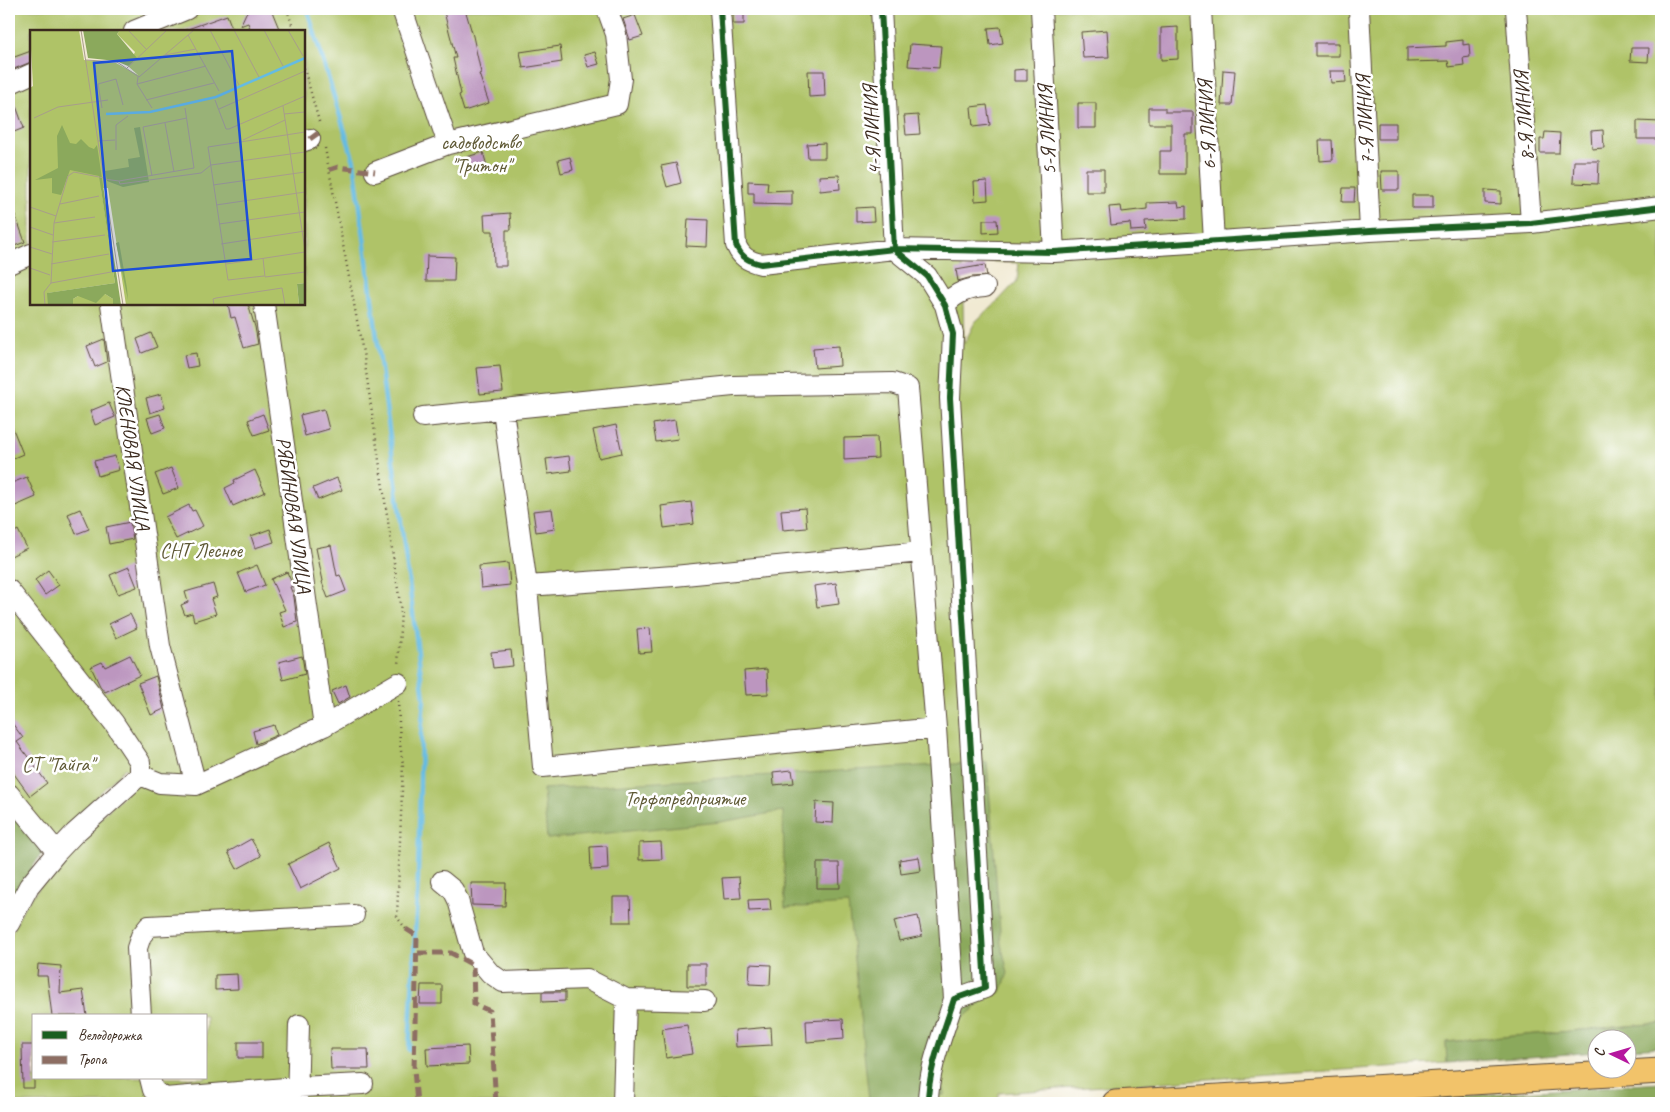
<svg xmlns="http://www.w3.org/2000/svg" width="1670" height="1112" viewBox="0 0 1670 1112" font-family="Caveat,sans-serif">
<style>
.green{fill:#afc367;stroke:#757642;fill-rule:evenodd}
.forest{fill:#8ba95c;stroke:#636a3d}
.lines{fill:none;stroke-linecap:round;stroke-linejoin:round}
.stream{stroke:#65bbe2;stroke-width:4.5}
.building{fill:#bc96bf}
.minor-casing{stroke:#564739;stroke-width:22}
.major-casing{stroke:#564739;stroke-width:27}
.path{stroke:#564739;stroke-width:2.5;stroke-dasharray:1 4;stroke-linecap:butt}
.minor{stroke:#fff;stroke-width:20}
.major{stroke:#f2c36a;stroke-width:25}
.quiet{stroke:#8d6e63;stroke-width:5;stroke-dasharray:10 5;stroke-linecap:butt}
.cycleway-casing{stroke:#fff;stroke-width:9}
.cycleway{stroke:#1b5e20;stroke-width:6}
.labels{text-anchor:middle;dominant-baseline:central;stroke-width:5;stroke-linejoin:round;paint-order:stroke}
.street-label{font-size:20px;fill:#3b2a1e;stroke:#fff}
.park-label{font-size:20px;fill:#5e5834;stroke:#fff}
.inset-river{fill:none;stroke:#65bbe2;stroke-width:2.5}
.inset-road{fill:none;stroke:#a89d8b;stroke-width:1}
.view{fill:#1d4ed8;fill-opacity:0.15;stroke:#1d4ed8;stroke-width:2.5}
.inset-edge{fill:none;stroke:#3b2a1e;stroke-width:2.5}
</style>
<rect width="100%" height="100%" fill="#fff"/>
<filter id="ink" filterUnits="userSpaceOnUse"><feTurbulence type="fractalNoise" baseFrequency=".02" numOctaves="2"/><feDisplacementMap in="SourceGraphic" scale="10" xChannelSelector="R" yChannelSelector="G"/><feConvolveMatrix kernelMatrix="1 2 1 2 8 2 1 2 1" color-interpolation-filters="sRGB"/></filter>
<filter id="wash" filterUnits="userSpaceOnUse"><feTurbulence type="fractalNoise" baseFrequency=".0096" numOctaves="4" result="noise"/><feDisplacementMap in="SourceGraphic" scale="20" xChannelSelector="R" yChannelSelector="G"/><feGaussianBlur stdDeviation="1.12" result="paint"/><feColorMatrix in="noise" values="0 0 0 0 0 0 0 0 0 0 0 0 0 0 0 0 0 1.4 0 .05"/><feComposite in="paint" operator="in"/></filter>
<g filter="url(#wash)">
<rect width="100%" height="100%" fill="#f1ead3"/>
<!-- green -->
<path class="green" d="M9,9H1661V1023L1446,1042L1447,1063L999,1093L998,1103H9V939L24,907L71,847L136,783L125,768L47,846L9,796ZM31,31H304V304H31ZM962,260L1019,263L1017,281L999,300L975,322L964,344ZM34,1016H206V1078H34Z"/>
<!-- forest -->
<path class="forest" d="M987,762L1001,944L1008,973L1001,992L984,1000L963,1018L951,1034L942,1063L944,1095L890,1103L869,1099L848,904L785,908L783,811L720,822L547,839L543,789Z
M9,796L47,846L19,887L9,905Z
M1661,1023V1047L1628,1049V1040H1598L1597,1052L1447,1063L1446,1042Z
M1661,1083V1103H1355Z"/>
<g class="lines">
<!-- stream -->
<path class="stream" d="M307,9L354,161L424,698L421,735L418,877L409,1050"/>
</g>
<g id="blocks">
<!-- building -->
<path class="building" d="M250,9H271L280,31H251L248,23L240,26L246,13Z
M454,9H465L473,36L481,73L479,74L489,103L464,111L459,95L461,94L453,58H456L444,12Z
M733,9H744V24H733Z
M227,15L233,31H186L185,30Z
M635,15L643,36L630,40L623,19Z
M1000,27L1003,43L990,45L988,28Z
M1178,27V59L1161,60V28Z
M1107,30L1109,57L1083,58L1081,32Z
M1463,40V45L1469,44L1470,57L1463,58L1464,65L1449,67L1448,61L1407,62V48L1446,46V42Z
M1315,43H1339V56H1315Z
M910,44L941,46L939,68L908,66Z
M560,46L562,62L523,68L520,52Z
M1631,48H1649L1648,62L1630,61Z
M31,51V62L9,71V59Z
M595,52L599,64L588,67L584,55Z
M1027,69V81H1014V70Z
M1223,70L1235,71L1232,105H1221Z
M808,71H824L825,96L809,97Z
M1330,71H1345L1346,82L1331,83Z
M12,95L24,128L9,134V96Z
M1078,103H1096V128H1078Z
M987,105L990,125L973,127L971,107Z
M1149,108H1165V112H1193V134H1185V174H1160V151H1171V124H1149Z
M918,115L920,134L906,135L904,116Z
M1637,121L1661,122V139H1637Z
M1378,123H1396V139H1378Z
M1603,130L1604,148L1592,149L1591,131Z
M1545,132L1560,133L1559,153H1540V139H1544Z
M1319,140H1332L1333,160L1320,161Z
M825,143V158H808L807,144Z
M483,152L487,166L471,171L467,157Z
M570,157L573,170L561,173L558,160Z
M1574,161H1599L1598,184L1573,183Z
M676,163L681,183L667,187L661,166Z
M1086,169H1104V192H1086Z
M1381,171H1399V190H1382Z
M839,175L840,189L820,191L819,176Z
M748,181L768,182L767,191L792,190V205L754,204V193H748Z
M987,181L988,200L975,201L974,182Z
M1343,188H1355L1354,202H1342Z
M1485,190L1501,191V204L1485,203Z
M1412,195H1433V208H1412Z
M9,200H10L25,242L9,248Z
M1178,202L1179,207L1186,206V219L1145,221L1146,230L1131,231L1130,223L1111,225L1109,207L1121,206L1122,212L1147,209V203Z
M873,207L874,221L856,222V208Z
M510,213L511,230H506V266H494L493,231H485L484,215Z
M688,219L708,220L707,247L686,246Z
M983,220H997L998,232L983,233Z
M427,256L455,257L454,281H426Z
M985,265L987,276L972,277L958,281L956,270Z
M228,304H248L255,327L258,344L244,348L235,317L231,318Z
M151,333L157,347L142,353L137,339Z
M104,339L107,362L95,367L87,346Z
M839,346L840,366L815,368L813,348Z
M196,353L198,366L187,368L184,355Z
M500,366L503,392L480,394L477,368Z
M161,394L165,408L150,413L146,398Z
M109,403L115,417L95,425L90,411Z
M324,409L329,429L305,436L300,415Z
M160,414L165,428L152,433L147,418Z
M263,414L269,430L254,435L248,420Z
M9,419L23,454L9,460Z
M675,420L678,439L656,442L653,424Z
M616,425L622,453L599,458L593,430Z
M877,437L878,458L844,460V438Z
M115,456L119,470L98,476L94,461Z
M569,456L571,471L548,474L546,459Z
M171,468L179,488L163,494L155,474Z
M255,470L265,492L233,506L225,488L235,483L234,480Z
M27,477L36,497L13,507L9,497V484Z
M337,478L342,490L318,500L313,488Z
M691,502L694,524L664,528L661,506Z
M189,505L192,511L195,510L203,526L176,539L165,517Z
M805,508L807,528L783,530L781,510Z
M80,509L89,529L76,534L68,514Z
M552,509L555,529L536,532L533,511Z
M130,522L133,539L109,544L106,527Z
M270,529L274,542L255,548L251,536Z
M18,530L27,548L9,557V535Z
M331,545L337,576L340,575L346,591L328,598L322,582L323,581L316,548Z
M508,563L510,585L481,588L479,566Z
M257,565L265,585L246,592L238,573Z
M129,567L137,587L118,594L110,575Z
M48,570L59,585L45,595L35,580Z
M287,572L291,581L292,586L290,587L294,597L297,622L284,627L279,612L285,610L271,579Z
M836,583L839,604L817,607L814,586Z
M213,584L217,597L211,599L216,614L194,621L192,613L185,615L181,605L188,602L185,592Z
M130,614L137,628L116,638L109,624Z
M650,628L652,652L639,653L637,629Z
M511,650L513,666L493,668L491,652Z
M130,655L140,675L105,692L100,686L91,667L102,662L105,667Z
M302,656L305,674L283,680L279,662Z
M767,669L768,694L746,695L744,671Z
M156,676L164,709L151,715L138,683Z
M346,685L350,697L338,704L332,691Z
M9,719L23,738L17,742L47,783L30,796L9,767Z
M274,725L277,735L256,744L253,731Z
M792,770L794,783L774,785L773,772Z
M816,802L834,803L833,823L815,822Z
M251,839L261,856L237,869L228,852Z
M661,842L662,859L639,860V843Z
M329,843L341,868L300,889L288,864Z
M607,846L608,869L591,870L590,847Z
M919,857L921,871L901,874L899,860Z
M817,863H839L840,888H817Z
M739,877L741,898L724,899L722,878Z
M471,883H506L505,906L472,905Z
M613,897H630L631,922H613Z
M770,899L771,910L749,911L748,900Z
M918,916L922,936L899,941L894,921Z
M38,964L61,966L60,993L83,990L87,1016H52L47,976H37Z
M687,964H706V986H687Z
M750,964L771,965L770,985L749,984Z
M237,974L238,989L215,990V975Z
M421,985H442V1004H420Z
M542,992H565V1001L542,1002Z
M843,1019L844,1039L807,1042L806,1021Z
M687,1025L692,1054L666,1058L662,1029Z
M771,1027L772,1045L736,1047L735,1030Z
M238,1042H262V1058H238Z
M22,1045H34V1088H23Z
M468,1046L469,1064L427,1066L426,1048Z
M330,1049H368L369,1069H331Z"/>
</g>
</g>
<g filter="url(#ink)">
<use href="#blocks" fill-opacity="0" stroke="#564739" stroke-width="1"/>
<g class="lines">
<defs>
<path id="minor" d="M402,9L448,144
M720,9L736,245C741,257 748,261 761,264L894,249L1054,252L1370,231L1531,223L1661,207
M881,9L894,249L927,276L945,305L953,334L950,398L985,988L954,999C944,1032 928,1068 928,1103
M1041,9L1054,252
M1201,9L1214,242
M1359,9L1370,231
M1516,9L1531,223
M134,31L187,9
M9,84L31,74
M304,141L310,139
M375,172L448,144L617,104L621,79L616,34L607,9
M9,264L31,254
M111,304L160,646L196,785
M264,304L324,726
M945,305C956,292 969,288 985,287
M503,410L527,586L543,767L936,728
M423,417L733,386L893,383L908,388L936,728L954,999
M527,586L674,576L921,552
M9,590L114,723L140,762V775L75,833L57,852L29,886L9,924
M140,775L160,783L196,785L324,726L398,683
M9,794L57,852
M442,881L453,890L458,900L473,953L490,973L503,982L587,979L626,999L705,1001
M141,1016L137,948L141,936L149,926L354,915
M150,1078L153,1090L165,1098L298,1087L363,1084
M297,1103L299,1025
M623,1103L626,999"/>
<path id="major" d="M1115,1103L1661,1071"/>
</defs>
<!-- minor casing -->
<use href="#minor" class="minor-casing"/>
<!-- major casing -->
<use href="#major" class="major-casing"/>
<!-- path -->
<path class="path" d="M287,9L294,31
M304,68L320,125
M325,148L364,358L401,610L398,666
M398,701L400,744L403,764L397,917L406,929"/>
<!-- minor -->
<use href="#minor" class="minor"/>
<!-- major -->
<use href="#major" class="major"/>
<!-- quiet -->
<path class="quiet" d="M310,139L321,131
M329,170L338,167L375,172
M406,929L417,936L414,1070L417,1103
M418,953H451L473,965L474,1004L490,1011L496,1103"/>
<defs>
<path id="cycleway" d="M720,9L736,245C741,257 748,261 761,264L894,249L1054,252L1370,231L1531,223L1661,207
M881,9L894,249L927,276L945,305L953,334L950,398L985,988L954,999C944,1032 928,1068 928,1103"/>
</defs>
<!-- cycleway casing -->
<use href="#cycleway" class="cycleway-casing"/>
<!-- cycleway -->
<use href="#cycleway" class="cycleway"/>
</g>
</g>
<g class="labels">
<!-- street labels -->
<g class="street-label">
<text transform="translate(1524 116) rotate(-94)">8-Я ЛИНИЯ</text>
<text transform="translate(1365 120) rotate(-93)">7-Я ЛИНИЯ</text>
<text transform="translate(1207 125) rotate(-93)">6-Я ЛИНИЯ</text>
<text transform="translate(872 130) rotate(-93)">4-Я ЛИНИЯ</text>
<text transform="translate(1047 130) rotate(-93)">5-Я ЛИНИЯ</text>
<text transform="translate(133 457) rotate(82)">КЛЕНОВАЯ УЛИЦА</text>
<text transform="translate(294 515) rotate(82)">РЯБИНОВАЯ УЛИЦА</text>
</g>
<!-- park labels -->
<g class="park-label">
<text x="481" y="142">садоводство<tspan x="481" dy="23">"Тритон"</tspan></text>
<text x="201" y="550">СНТ Лесное</text>
<text x="58" y="764">СТ "Тайга"</text>
<text x="685" y="798">Торфопредприятие</text>
</g>
</g>
<!-- overview -->
<g transform="translate(30 30)">
<rect width="275" height="275" fill="#f1ead3"/>
<path d="M0,0H49L54,30L86,33L108,45L98,36L105,22L87,4L90,0H275V253L267,254L269,275H96L78,158H71L85,253L18,263V275H0V58L3,56ZM75,264L83,269V275H43V269L48,266Z" fill="#afc367"/>
<path d="M53,0H90L87,4L107,28L98,36L86,31L58,28ZM32,95L40,113L46,114L51,109L59,117L64,119L67,115L91,275H83V269L75,264L66,273L48,266L43,269V275H18L17,263L85,253L69,146L40,140L31,165L22,163V148L5,150L28,138L27,106ZM110,97L119,152L93,157L77,151L75,141L99,137L98,129L110,127L104,98ZM89,212L97,258L98,270L86,213ZM275,253V275H269L267,254Z" fill="#8ba95c"/>
<path class="inset-river" d="M76,84L120,82L186,67L275,28"/>
<path class="inset-road" d="M51,0L93,275M98,0L116,19M180,0L209,55M204,0L229,47M234,0L253,36M258,0L273,26M158,5L189,61M135,25L166,19M56,30L87,32L109,47L164,0M97,38L137,0M108,47L107,54L122,78M107,54L176,36M116,70L184,53M185,70L196,99H199L275,66M253,76L275,220M72,78L68,54L86,49L93,75M189,79L275,41M254,84L275,82M4,88L28,77L78,70M135,93L144,142M213,110L255,90M68,111L85,110M86,120V95L98,86M122,146L113,97L157,88M74,149L89,151L90,154L171,143L181,135L275,122M89,151L164,138L155,78M183,155L275,142M30,174L69,166M186,175L275,162M0,177L26,186M24,193L65,187M189,194L275,182M0,197L23,205M22,212L75,205M191,214L275,201M0,217L22,224M233,228L235,247L275,242M21,234L79,224M196,234L275,222M0,238L20,245M234,246L198,250L178,117L275,102M21,253L81,242M15,275L14,262L21,253L24,193L38,146L44,142L74,148M184,275L183,269L186,268L252,258L255,275"/>
<path class="view" d="M202,21L221,229L83,241L64,33Z"/>
<rect width="275" height="275" class="inset-edge"/>
</g>
<!-- margin -->
<rect width="1670" height="1112" fill="none" stroke="#fff" stroke-width="30"/>
<!-- legend -->
<rect x="32" y="1014" width="175" height="65" fill="#ffffff" stroke="#b1aaa5"/>
<rect x="42" y="1031" width="25" height="8" fill="#1b5e20" stroke="#b1aaa5"/>
<text x="78" y="1040" font-size="15" fill="#3b2a1e">Велодорожка</text>
<rect x="42" y="1056" width="25" height="8" fill="#8d6e63" stroke="#b1aaa5"/>
<text x="78" y="1064" font-size="15" fill="#3b2a1e">Тропа</text>
<!-- north arrow -->
<g transform="translate(1612 1054) rotate(275)"><circle r="24" fill="#ffffff" stroke="#b1aaa5"/>
<path d="M0-4L9 19L0 12L-9 19Z" fill="#b5179e"/>
<text y="-8" font-size="14" font-weight="bold" text-anchor="middle" fill="#3b2a1e">С</text>
</g>
</svg>
